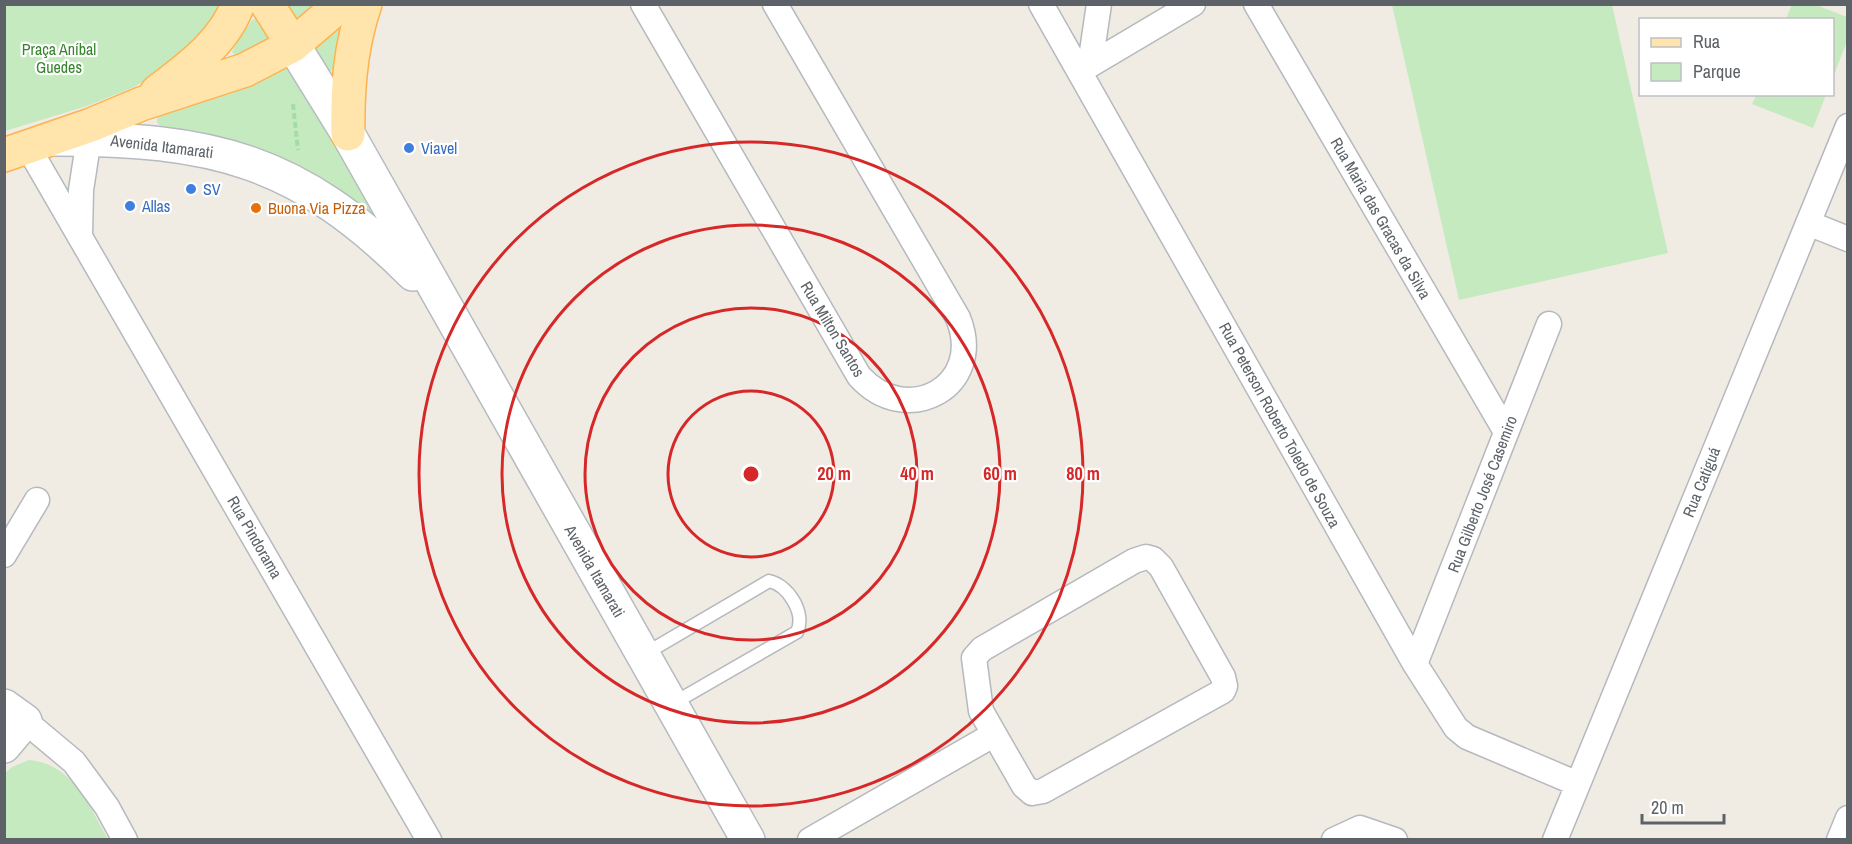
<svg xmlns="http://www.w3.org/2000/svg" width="1852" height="844" viewBox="0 0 1852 844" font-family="'Archivo Narrow',sans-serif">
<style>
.green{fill:#c5eabf}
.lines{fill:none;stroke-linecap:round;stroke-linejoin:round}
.service-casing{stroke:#b5b9bd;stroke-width:15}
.minor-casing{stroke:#b5b9bd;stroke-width:27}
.secondary-casing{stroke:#b6bbc0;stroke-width:36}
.primary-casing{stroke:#ffb24f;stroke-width:36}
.path{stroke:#a1dda7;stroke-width:4;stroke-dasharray:6 3;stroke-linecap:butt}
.service{stroke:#fff;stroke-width:12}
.minor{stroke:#fff;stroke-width:24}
.secondary{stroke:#fff;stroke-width:33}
.primary{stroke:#ffe4ab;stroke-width:33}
.ring{fill:none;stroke:#d62828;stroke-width:3}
.shop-dot{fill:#3f7fe0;stroke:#fff;stroke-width:2}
.food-dot{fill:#e8710a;stroke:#fff;stroke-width:2}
.labels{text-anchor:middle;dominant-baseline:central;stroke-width:4.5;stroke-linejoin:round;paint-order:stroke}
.park-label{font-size:16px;fill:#36852d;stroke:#fff}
.street-label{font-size:16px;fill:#5c6267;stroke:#fff}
.shop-label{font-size:16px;fill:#366cbe;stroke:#fff;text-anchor:start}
.food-label{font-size:16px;fill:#c56008;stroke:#fff;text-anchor:start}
.centre{fill:#d62828;stroke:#fff;stroke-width:3}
.ring-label{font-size:18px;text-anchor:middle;font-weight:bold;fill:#d62828;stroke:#fff;stroke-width:4.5;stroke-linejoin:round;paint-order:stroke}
</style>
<rect width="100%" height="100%" fill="#f0ece4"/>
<!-- green -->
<path class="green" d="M1792,4L1816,5L1847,17V41L1833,78L1832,20L1786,19Z
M5,5H227L225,13L157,74L134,87L87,106L5,131Z
M283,5H323L298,25Z
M1392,5H1612L1668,253L1459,300Z
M257,18L269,40L236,56L232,52L234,47L252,20Z
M343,23L334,69L329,72L313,50Z
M285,66L373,204V210L369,213L217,138L160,126L157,122V118L161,114L220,96Z
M1756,95V94L1826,95L1813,128L1752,104Z
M29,760C73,764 89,806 108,839H5V773L12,767Z"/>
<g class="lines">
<defs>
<path id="service" d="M643,655L769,581C788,585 806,613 797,632L672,704"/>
<path id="minor" d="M643,4L859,376C906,429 986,387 958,318L775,4
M1041,4L1415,664L1456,728L1467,737L1578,784
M1256,4L1506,432
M1090,65L1099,4
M1080,71L1193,4
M28,147L429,840
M1808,223L1848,239
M80,234L81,190L91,125
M4,555L37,500
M1146,557L1153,559L1161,567L1223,677L1225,686L1223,691L1043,791L1032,793L1024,786L981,711L974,658L982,649L1134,561Z
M1415,664L1549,324
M25,721L74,762L107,807L125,840
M810,840L993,735
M1334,840L1360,828L1395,840
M1555,840L1848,126
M1839,840L1848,818"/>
<path id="secondary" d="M293,45L348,134L748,840
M54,139C213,139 298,159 413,274
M4,706L25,721L4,746"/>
<path id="primary" d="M267,4L293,45
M157,92C188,68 224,43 238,4
M348,134C347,90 350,47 365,4
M4,155L91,125L141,104L245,70L293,45L341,4"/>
</defs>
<!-- service casing -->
<use href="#service" class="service-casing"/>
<!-- minor casing -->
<use href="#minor" class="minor-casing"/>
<!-- secondary casing -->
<use href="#secondary" class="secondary-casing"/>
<!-- primary casing -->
<use href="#primary" class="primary-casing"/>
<!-- path -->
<path class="path" d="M293,104L298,150"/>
<!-- service -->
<use href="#service" class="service"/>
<!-- minor -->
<use href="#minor" class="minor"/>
<!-- secondary -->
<use href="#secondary" class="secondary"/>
<!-- primary -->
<use href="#primary" class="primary"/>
</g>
<!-- distance rings -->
<g class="ring">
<circle cx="751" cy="474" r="83"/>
<circle cx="751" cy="474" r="166"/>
<circle cx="751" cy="474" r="249"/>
<circle cx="751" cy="474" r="332"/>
</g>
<!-- markers -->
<g class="shop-dot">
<circle cx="409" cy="148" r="6"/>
<circle cx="191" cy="189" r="6"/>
<circle cx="130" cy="206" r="6"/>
</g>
<circle class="food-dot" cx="256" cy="208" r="6"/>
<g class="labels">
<!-- park labels -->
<g class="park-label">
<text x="59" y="49">Praça Aníbal<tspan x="59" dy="18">Guedes</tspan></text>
</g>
<!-- street labels -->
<g class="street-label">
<text transform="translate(162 146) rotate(7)">Avenida Itamarati</text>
<text transform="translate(1381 218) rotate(60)">Rua Maria das Gracas da Silva</text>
<text transform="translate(833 329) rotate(59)">Rua Milton Santos</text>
<text transform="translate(1280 425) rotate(61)">Rua Peterson Roberto Toledo de Souza</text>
<text transform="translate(1701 482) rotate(-68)">Rua Catiguá</text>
<text transform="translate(1482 494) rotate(-69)">Rua Gilberto José Casemiro</text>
<text transform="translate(255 537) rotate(60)">Rua Pindorama</text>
<text transform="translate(595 571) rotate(60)">Avenida Itamarati</text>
</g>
<!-- shop labels -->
<g class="shop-label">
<text x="421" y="148">Viavel</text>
<text x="203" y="189">SV</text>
<text x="142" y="206">Allas</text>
</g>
<!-- food labels -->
<g class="food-label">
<text x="268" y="208">Buona Via Pizza</text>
</g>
</g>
<circle cx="751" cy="474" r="9" class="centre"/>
<g class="ring-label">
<text x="834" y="480">20 m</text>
<text x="917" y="480">40 m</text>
<text x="1000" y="480">60 m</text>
<text x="1083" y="480">80 m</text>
</g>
<!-- border -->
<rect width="1852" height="844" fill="none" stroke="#5c6267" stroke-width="12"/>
<!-- legend -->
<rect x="1639" y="18" width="195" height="78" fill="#ffffff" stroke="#bec0c2" stroke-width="1.5"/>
<rect x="1651" y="38" width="30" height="9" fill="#ffe4ab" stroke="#bec0c2" stroke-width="1.5"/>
<text x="1693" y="48" font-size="18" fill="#5c6267">Rua</text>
<rect x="1651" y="63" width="30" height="18" fill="#c5eabf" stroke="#bec0c2" stroke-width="1.5"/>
<text x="1693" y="78" font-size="18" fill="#5c6267">Parque</text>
<!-- scale -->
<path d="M1642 814v9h82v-9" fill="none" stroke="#5c6267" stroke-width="3"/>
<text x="1651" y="814" font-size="18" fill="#5c6267" stroke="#ffffff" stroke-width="4.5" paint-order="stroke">20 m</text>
</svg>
